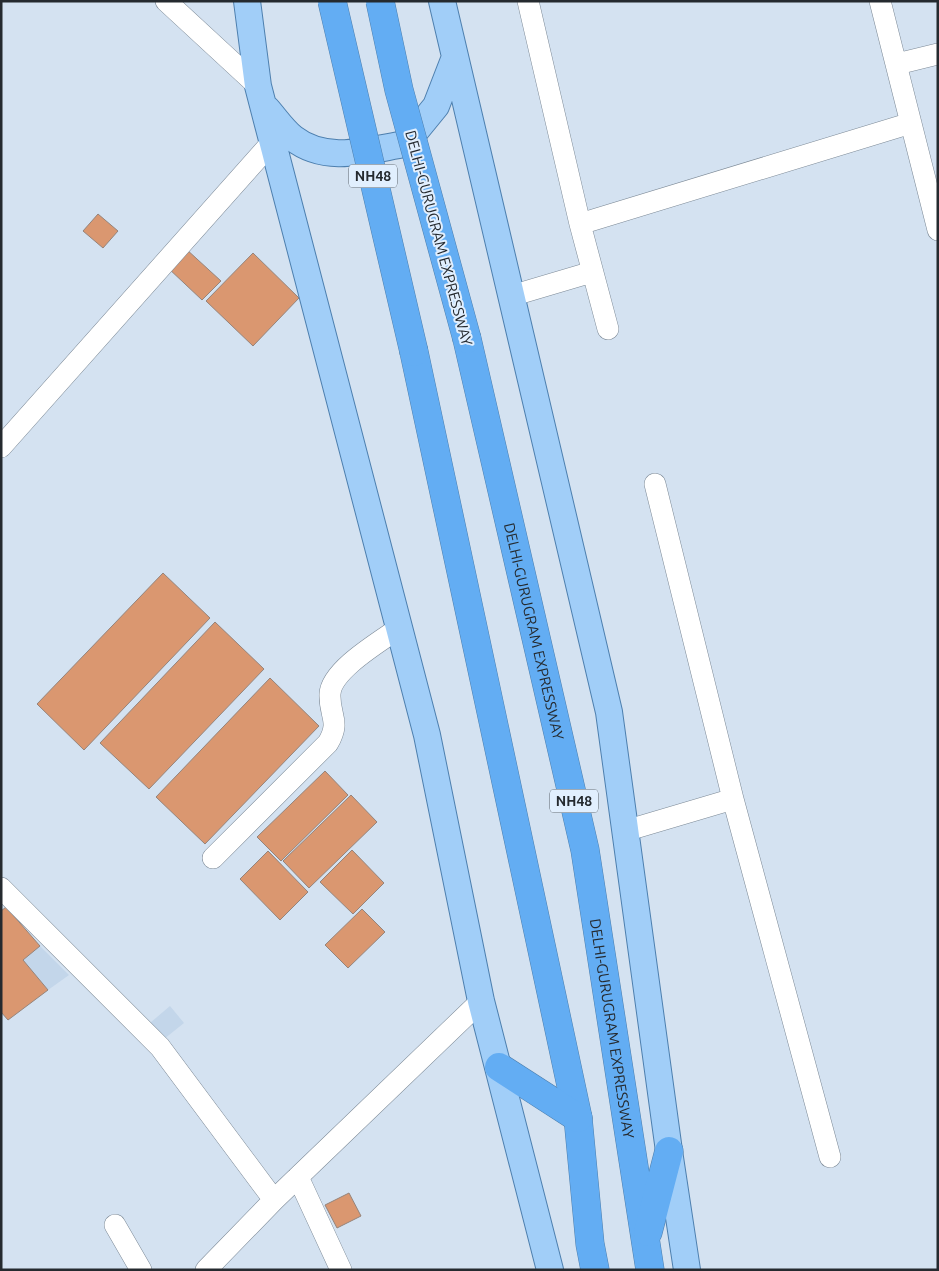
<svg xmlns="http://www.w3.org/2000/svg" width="939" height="1271" viewBox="0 0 939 1271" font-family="Ubuntu,sans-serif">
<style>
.built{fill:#c3d6ea}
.building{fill:#da9770;stroke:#95847b}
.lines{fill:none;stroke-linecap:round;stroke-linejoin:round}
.minor-casing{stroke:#7c8996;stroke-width:22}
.major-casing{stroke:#4d7fae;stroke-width:28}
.highway-casing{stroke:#4d7fae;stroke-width:29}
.minor{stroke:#fff;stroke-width:21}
.major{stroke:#a1cef8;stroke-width:26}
.highway{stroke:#63adf3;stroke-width:28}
.highway-bridge-casing{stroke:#4d7fae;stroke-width:29;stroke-linecap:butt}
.highway-bridge{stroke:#63adf3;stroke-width:28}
.labels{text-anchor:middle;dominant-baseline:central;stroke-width:4;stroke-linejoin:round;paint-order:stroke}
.shield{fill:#e1effe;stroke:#5d656d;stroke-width:1}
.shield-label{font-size:14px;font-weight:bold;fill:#252a2f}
.street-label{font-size:15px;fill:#252a2f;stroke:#e1effe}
</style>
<rect width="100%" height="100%" fill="#d4e2f1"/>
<!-- built -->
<path class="built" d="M40,946L69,975L48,990L23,960Z
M170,1006L184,1023L164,1039L150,1023Z"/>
<!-- building -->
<path class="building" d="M98,214L118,231L103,248L83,231Z
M185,248L221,281L202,300L167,267Z
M253,253L299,298L253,346L206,301Z
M163,573L210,618L84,750L37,704Z
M215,622L264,669L149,789L100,743Z
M270,678L319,726L205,844L156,797Z
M325,771L348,795L281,861L257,837Z
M351,795L377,822L309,888L283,861Z
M352,850L384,883L353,914L320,882Z
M268,851L308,892L280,920L240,879Z
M6,907L40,946L23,960L48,990L8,1020L1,1012V911Z
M362,909L385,932L348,968L325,945Z
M349,1193L361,1216L337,1228L325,1205Z"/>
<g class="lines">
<defs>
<path id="minor" d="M166,1L258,86
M528,1L580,224L608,329
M880,1L938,230
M897,64L938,54
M580,224L911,123
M511,296L592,272
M1,447L273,141
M655,484L733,799L830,1157
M625,831L733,799
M213,858L328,743C341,721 329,716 330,694C331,670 381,641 399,628
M1,888L160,1047L274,1200
M298,1177L341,1270
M115,1225L141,1270
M206,1270L274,1200L481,1001"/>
<path id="major" d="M247,1L258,86L427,735L481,1001L550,1270
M442,1L609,712L669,1151L687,1270
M267,109C275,118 283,130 293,138C326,164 368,150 405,144L436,106L455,57"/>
<g id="highway">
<path id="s1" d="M467,339L585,850L650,1270"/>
<path d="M414,352L578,1118L590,1244L595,1270"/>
<path d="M499,1067L578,1118"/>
<path d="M648,1232L669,1151"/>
</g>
</defs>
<!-- minor casing -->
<use href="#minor" class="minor-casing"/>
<!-- major casing -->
<use href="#major" class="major-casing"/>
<!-- highway casing -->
<use href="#highway" class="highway-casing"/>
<!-- minor -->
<use href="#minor" class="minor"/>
<!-- major -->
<use href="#major" class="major"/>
<!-- highway -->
<use href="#highway" class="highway"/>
<defs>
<path id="highway-bridge" d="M332,1L414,352
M380,1L399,90L467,339"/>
</defs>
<!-- highway-bridge casing -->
<use href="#highway-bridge" class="highway-bridge-casing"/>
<!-- highway-bridge -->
<use href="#highway-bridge" class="highway-bridge"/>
</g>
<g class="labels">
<!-- shield labels -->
<g class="shield">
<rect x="349" y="164.5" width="48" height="23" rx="4"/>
<rect x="550" y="789.5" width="48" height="23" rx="4"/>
</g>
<g class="shield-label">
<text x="373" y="176">NH48</text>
<text x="574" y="801">NH48</text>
</g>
<!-- street labels -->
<g class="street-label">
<text transform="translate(439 238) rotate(75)">DELHI-GURUGRAM EXPRESSWAY</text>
<text stroke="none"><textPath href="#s1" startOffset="300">DELHI-GURUGRAM EXPRESSWAY</textPath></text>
<text stroke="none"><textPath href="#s1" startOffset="705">DELHI-GURUGRAM EXPRESSWAY</textPath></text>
</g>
</g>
<!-- border -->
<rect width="939" height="1271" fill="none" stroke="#252a2f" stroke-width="5"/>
</svg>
